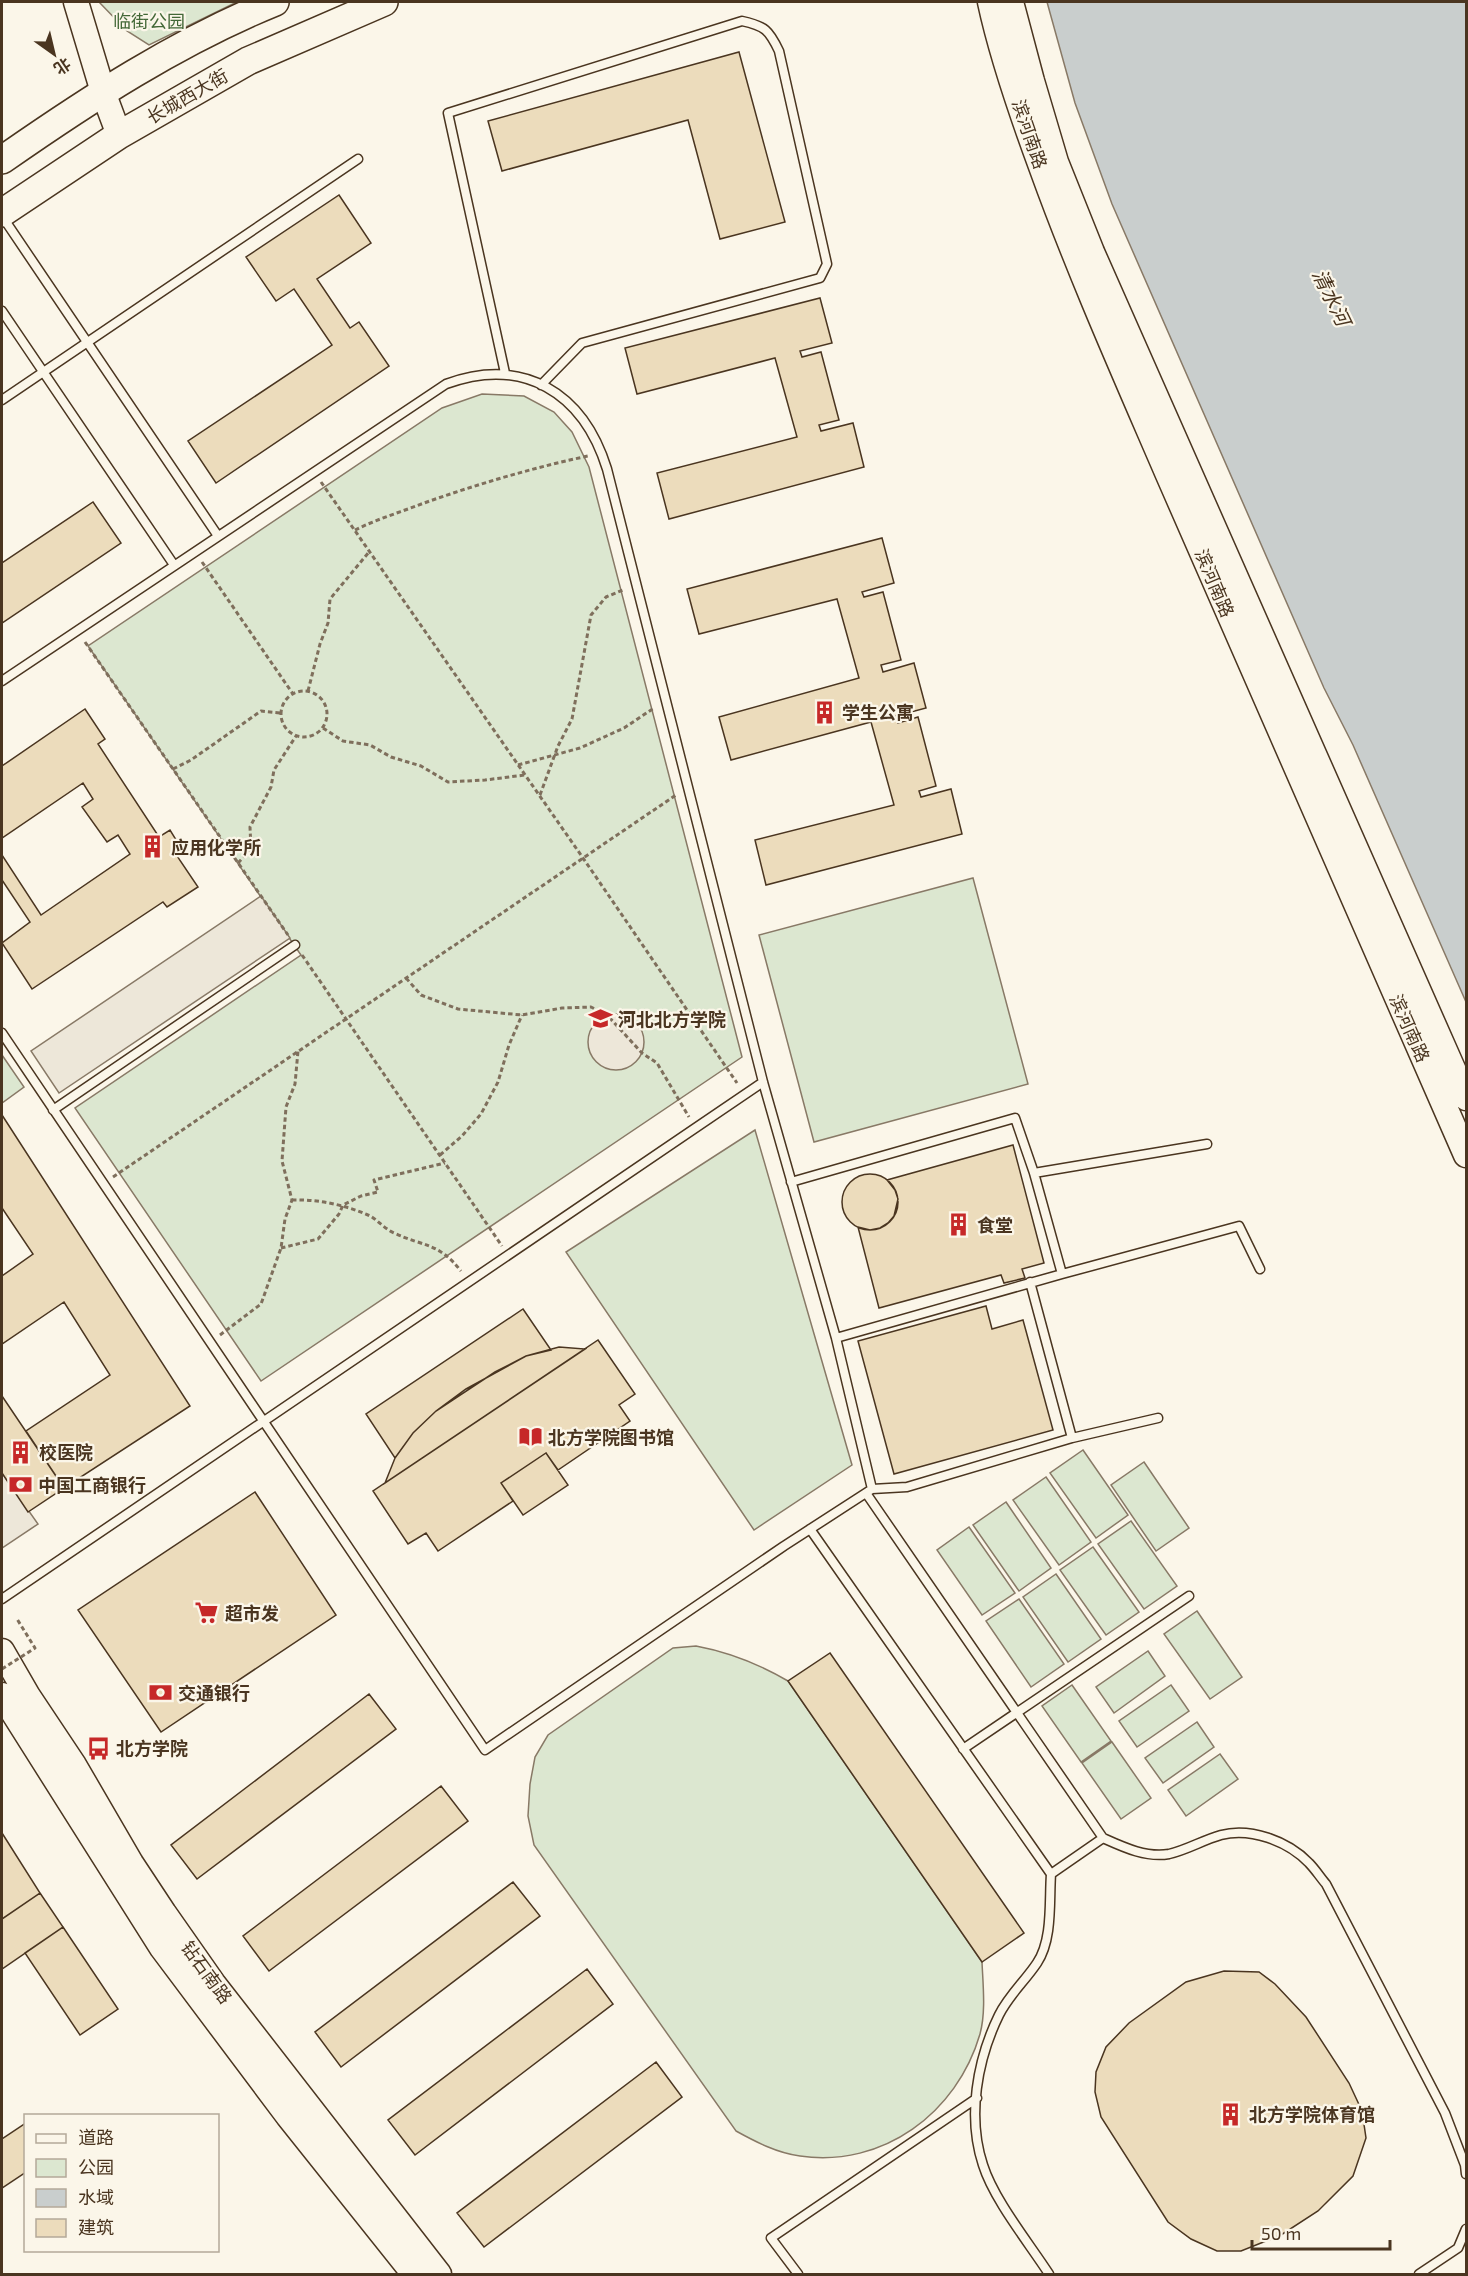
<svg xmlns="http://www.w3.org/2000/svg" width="1468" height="2276" viewBox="0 0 1468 2276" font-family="'Exo 2','Noto Sans SC',sans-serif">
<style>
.green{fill:#dce7d0;stroke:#887966;stroke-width:1.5}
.parking{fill:#ede7d9;stroke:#887966;stroke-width:1.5}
.water{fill:#c9cecd;stroke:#887966;stroke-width:1.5}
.building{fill:#ecdcbc;stroke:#4a3520;stroke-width:1.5}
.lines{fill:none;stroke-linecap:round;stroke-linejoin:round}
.lane-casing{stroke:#4a3520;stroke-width:11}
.secondary-casing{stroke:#4a3520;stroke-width:27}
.primary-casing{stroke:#4a3520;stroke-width:30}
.path{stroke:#7f6f5c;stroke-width:3;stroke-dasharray:4.5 3;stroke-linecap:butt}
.lane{stroke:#fbf6e9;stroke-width:8}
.secondary{stroke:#fbf6e9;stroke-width:24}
.primary{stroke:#fbf6e9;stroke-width:27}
.path-bridge{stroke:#7f6f5c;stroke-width:3;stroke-dasharray:4.5 3;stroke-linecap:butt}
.labels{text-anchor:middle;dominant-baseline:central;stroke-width:4.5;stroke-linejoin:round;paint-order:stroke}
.park-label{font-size:18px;fill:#436837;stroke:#fbf6e9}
.street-label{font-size:18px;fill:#4a3520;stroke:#fbf6e9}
.poi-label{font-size:18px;font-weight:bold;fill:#4a3520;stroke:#fbf6e9;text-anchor:start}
.water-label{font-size:20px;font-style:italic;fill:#4a3520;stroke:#fbf6e9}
</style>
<rect width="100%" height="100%" fill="#fbf6e9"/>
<!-- green -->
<path class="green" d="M99,2H237L149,45L127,31Z
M482,394L524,396L554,412L572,432L589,467L742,1057L261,1381L75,1108L301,955L88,646L442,408Z
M973,878L1028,1084L814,1142L759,935Z
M2,1055L24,1087L2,1103Z
M755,1130L852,1465L754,1530L566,1252Z
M1083,1450L1128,1515L1096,1538L1050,1473Z
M1144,1462L1189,1528L1156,1551L1111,1485Z
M1046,1477L1091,1542L1059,1565L1013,1500Z
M1006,1502L1051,1568L1019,1591L973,1525Z
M1131,1521L1177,1586L1144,1609L1098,1544Z
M969,1527L1015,1593L982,1615L937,1550Z
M1093,1547L1139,1612L1106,1635L1060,1570Z
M1056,1574L1101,1639L1068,1662L1023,1597Z
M1019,1599L1064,1664L1031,1687L986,1621Z
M1197,1611L1242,1677L1210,1699L1164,1634Z
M696,1646C728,1652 759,1664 788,1681L982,1962C983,1985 986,2012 980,2034C957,2113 883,2168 800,2156C777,2153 756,2142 736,2131L534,1845L528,1816L530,1784L535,1757L548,1735L673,1648Z
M1148,1651L1165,1676L1114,1713L1096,1687Z
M1072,1685L1111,1741L1081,1762L1042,1706Z
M1171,1685L1189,1711L1137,1747L1119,1721Z
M1197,1722L1214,1747L1163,1783L1145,1758Z
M1112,1742L1151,1798L1121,1819L1082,1763Z
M1220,1754L1238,1779L1186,1816L1168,1790Z"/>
<!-- parking -->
<path class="parking" d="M261,896L290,938L59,1093L31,1051Z
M588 1042a28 28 0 1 1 56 0a28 28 0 1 1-56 0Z
M2,1473L38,1524L2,1548Z"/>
<!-- water -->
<path class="water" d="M1047,2H1466V1002L1353,745L1324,688L1112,204L1075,103Z"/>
<!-- building -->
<path class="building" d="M739,52L785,222L720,239L688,120L502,171L488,121Z
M339,195L371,243L317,279L350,328L359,322L389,366L216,483L188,441L332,345L294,289L276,301L246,257Z
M820,298L832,343L800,351L802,357L821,352L839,420L819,425L821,431L853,423L864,467L669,519L657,473L797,437L775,358L637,394L625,348Z
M93,502L121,543L2,623V563Z
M882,538L894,583L862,592L864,597L883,592L901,660L881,665L883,672L914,663L926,708L896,716L898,723L918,717L936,786L919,791L921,797L951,789L962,834L766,885L755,840L894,805L871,722L731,760L719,717L859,678L837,599L699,634L687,589Z
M85,709L105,739L98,744L159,837L170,830L183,851L177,856L198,887L167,907L163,902L32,989L2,943L30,922L2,880V855L41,915L130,854L118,835L107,842L82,807L93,799L83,783L2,838V766Z
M2,1115L190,1406L64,1488L26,1431L110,1375L64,1302L2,1344V1276L33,1254L2,1208Z
M1013,1145L1044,1263L1022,1269L1025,1278L1004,1283L1001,1275L879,1308L858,1227L870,1230L880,1228L888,1223L894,1216L898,1199L895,1190L887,1180Z
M842 1202a28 28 0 1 1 56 0a28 28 0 1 1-56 0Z
M986,1306L992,1329L1023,1320L1053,1430L894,1474L858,1341Z
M523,1309L551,1350L526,1356L466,1389L436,1411L413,1433L395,1458L366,1414Z
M598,1340L635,1394L619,1405L630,1421L558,1470L546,1453L501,1483L513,1501L438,1551L426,1533L408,1544L373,1491Z
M559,1347L585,1349L385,1483L395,1458L413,1433L436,1411L495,1372L526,1356Z
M2,1396L64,1488L28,1512L2,1473Z
M546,1453L568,1485L523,1515L501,1483Z
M255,1492L336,1615L161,1732L78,1610Z
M830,1653L1024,1933L982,1962L788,1681Z
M369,1694L396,1729L197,1879L171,1845Z
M441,1786L468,1821L269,1971L243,1936Z
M2,1833L40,1893L2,1919Z
M513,1882L540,1916L341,2067L315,2032Z
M40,1893L63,1927L2,1969V1919Z
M63,1927L118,2009L80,2035L25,1953Z
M587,1969L613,2004L415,2155L388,2120Z
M1224,1971L1259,1972L1275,1984L1306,2017L1349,2083L1362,2111L1366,2138L1353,2176L1318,2211L1281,2235L1241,2251H1217L1191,2239L1168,2222L1101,2117L1095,2092L1096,2072L1106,2047L1129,2023L1186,1982Z
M656,2062L682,2097L484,2247L457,2213Z
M26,2123V2172L2,2188V2139Z"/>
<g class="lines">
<defs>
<path id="lane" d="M2,216L218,536
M2,311L174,565
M505,373L448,113L742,21C765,26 769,30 779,51L827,264L820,278L582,343L541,385
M2,400L358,159
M2,681L446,384C523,356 583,392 607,469L763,1082L836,1338L872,1489L784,1546L485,1750L2,1033
M53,1110L295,945
M1034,1173L1207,1144
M791,1182L1015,1118L1034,1173L1062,1274
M1030,1282L1072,1438
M836,1338L1062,1274L1239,1226L1260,1269
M872,1489L907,1487L1072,1438L1158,1418
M866,1493L1103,1838C1123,1847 1146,1858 1169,1854C1187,1850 1203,1840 1221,1835C1250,1827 1288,1841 1309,1863C1315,1869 1320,1877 1326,1884L1445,2113L1465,2165L1466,2174
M810,1529L1051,1874C1049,1901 1053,1939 1037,1963C1025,1981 1009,1995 999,2015C977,2060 967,2117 983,2165C994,2200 1029,2243 1049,2274
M2,1599L763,1082
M963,1749L1189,1596
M1051,1874L1103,1838
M798,2274L771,2238L977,2098
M1419,2274L1458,2248L1466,2229"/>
<path id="secondary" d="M76,2L103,92L119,135
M990,2C1002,58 1022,115 1042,169C1080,274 1125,375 1169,477C1267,703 1366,929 1466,1155
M1011,2L1032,81L1056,162L1092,252L1466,1098
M2,1651L28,1696L74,1765L131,1863L164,1913L213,1983L439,2274
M2,1695L162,1948L288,2116L414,2274"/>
<path id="primary" d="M2,160C88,100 177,42 275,2
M2,213L119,135L248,61L384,2"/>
</defs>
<!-- lane casing -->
<use href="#lane" class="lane-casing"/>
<!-- secondary casing -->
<use href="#secondary" class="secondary-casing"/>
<!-- primary casing -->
<use href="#primary" class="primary-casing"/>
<!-- path -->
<path class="path" d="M321,482L583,858L737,1083
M355,530C377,519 401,512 424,503C478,484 532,468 588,456
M202,562L293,694
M85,642L288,935
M281 714a23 23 0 1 1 46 0a23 23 0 1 1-46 0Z
M308,691L320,644L328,623L330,599L369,552
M323,728L343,741L370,745L391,757L421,766L448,782L485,780L525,775
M518,765L580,748L624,728L654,708
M173,769L191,760L261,711L281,713
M540,795L558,746L572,719L591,615L606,597L623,590
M238,863L251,849L250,827L271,787L274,770L296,736
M302,955L502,1246
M406,978L421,995L458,1009L522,1015L562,1008L591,1007L607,1015L642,1053L657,1063L689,1117
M440,1155L462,1136L481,1114L498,1082L509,1045L522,1015
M113,1177L676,795
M292,1200C318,1199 345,1205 368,1215C376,1218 383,1228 394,1233C424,1247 438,1242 461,1271
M281,1248L318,1239L339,1214L343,1205L361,1196L378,1192L374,1180L445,1163
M220,1335L261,1304L281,1248L285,1219L292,1200L282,1161L286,1107L295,1084L298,1051"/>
<!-- lane -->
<use href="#lane" class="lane"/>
<!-- secondary -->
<use href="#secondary" class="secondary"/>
<!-- primary -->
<use href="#primary" class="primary"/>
<!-- path-bridge -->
<path class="path-bridge" d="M2,1669L35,1648L17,1619"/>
</g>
<!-- icons -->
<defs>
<symbol id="building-bare" viewBox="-9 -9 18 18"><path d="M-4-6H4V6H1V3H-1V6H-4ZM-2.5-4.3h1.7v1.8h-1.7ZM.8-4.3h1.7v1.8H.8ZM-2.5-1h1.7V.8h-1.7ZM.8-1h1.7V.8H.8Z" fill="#c62828" stroke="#fbf6e9" stroke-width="2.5" paint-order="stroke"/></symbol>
<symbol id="university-bare" viewBox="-9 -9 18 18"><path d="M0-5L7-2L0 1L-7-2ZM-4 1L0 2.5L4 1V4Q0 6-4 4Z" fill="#c62828" stroke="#fbf6e9" stroke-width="2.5" paint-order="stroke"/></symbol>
<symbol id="library-bare" viewBox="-9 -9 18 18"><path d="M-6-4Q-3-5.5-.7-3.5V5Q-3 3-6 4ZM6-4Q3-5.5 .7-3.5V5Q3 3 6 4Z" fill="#c62828" stroke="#fbf6e9" stroke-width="2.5" paint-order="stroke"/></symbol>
<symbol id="bank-bare" viewBox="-9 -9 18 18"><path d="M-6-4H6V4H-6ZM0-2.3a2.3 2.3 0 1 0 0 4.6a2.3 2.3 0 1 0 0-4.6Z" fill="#c62828" stroke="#fbf6e9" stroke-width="2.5" paint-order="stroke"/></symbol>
<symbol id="supermarket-bare" viewBox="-9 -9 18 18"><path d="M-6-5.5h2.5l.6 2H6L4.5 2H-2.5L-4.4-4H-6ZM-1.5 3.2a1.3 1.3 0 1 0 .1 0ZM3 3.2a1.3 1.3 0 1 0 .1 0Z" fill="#c62828" stroke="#fbf6e9" stroke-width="2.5" paint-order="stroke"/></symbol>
<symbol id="bus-bare" viewBox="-9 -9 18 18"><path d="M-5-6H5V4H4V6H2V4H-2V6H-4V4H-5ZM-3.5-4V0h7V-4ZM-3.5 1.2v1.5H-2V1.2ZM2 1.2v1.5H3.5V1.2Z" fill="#c62828" stroke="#fbf6e9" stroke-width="2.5" paint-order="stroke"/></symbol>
</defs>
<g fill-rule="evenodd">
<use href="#building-bare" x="808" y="696" width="33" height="33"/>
<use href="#building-bare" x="136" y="830" width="33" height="33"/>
<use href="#university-bare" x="584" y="1002" width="33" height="33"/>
<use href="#building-bare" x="942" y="1208" width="33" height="33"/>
<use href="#library-bare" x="514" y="1420" width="33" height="33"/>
<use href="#building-bare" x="4" y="1436" width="33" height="33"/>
<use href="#bank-bare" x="4" y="1468" width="33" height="33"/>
<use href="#supermarket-bare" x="190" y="1596" width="33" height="33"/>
<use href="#bank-bare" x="144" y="1676" width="33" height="33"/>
<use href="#bus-bare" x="82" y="1732" width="33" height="33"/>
<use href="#building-bare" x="1214" y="2098" width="33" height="33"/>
</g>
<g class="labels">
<!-- park labels -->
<g class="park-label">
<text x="149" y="21">临街公园</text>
</g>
<!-- street labels -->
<g class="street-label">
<text transform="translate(187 96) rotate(-30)">长城西大街</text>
<text transform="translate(1030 134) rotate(71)">滨河南路</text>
<text transform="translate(1215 583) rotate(67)">滨河南路</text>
<text transform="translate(1410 1028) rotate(66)">滨河南路</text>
<text transform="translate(207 1972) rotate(54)">钻石南路</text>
</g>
<!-- poi labels -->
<g class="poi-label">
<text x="842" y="712">学生公寓</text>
<text x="171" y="847">应用化学所</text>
<text x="618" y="1019">河北北方学院</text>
<text x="977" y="1225">食堂</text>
<text x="548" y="1437">北方学院图书馆</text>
<text x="39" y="1452">校医院</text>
<text x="38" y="1485">中国工商银行</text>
<text x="225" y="1613">超市发</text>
<text x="178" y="1693">交通银行</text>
<text x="116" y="1748">北方学院</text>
<text x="1249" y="2114">北方学院体育馆</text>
</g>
<!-- water labels -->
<g class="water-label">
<text transform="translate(1332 297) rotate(64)">清水河</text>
</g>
</g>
<!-- border -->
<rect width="1468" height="2276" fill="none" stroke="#4a3520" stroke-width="6"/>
<!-- legend -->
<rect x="24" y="2114" width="195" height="138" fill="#fbf6e9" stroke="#b4a999" stroke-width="1.5"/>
<rect x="36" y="2134" width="30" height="9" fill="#fbf6e9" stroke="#b4a999" stroke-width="1.5"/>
<text x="78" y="2144" font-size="18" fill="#4a3520">道路</text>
<rect x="36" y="2159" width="30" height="18" fill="#dce7d0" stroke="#b4a999" stroke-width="1.5"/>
<text x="78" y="2174" font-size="18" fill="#4a3520">公园</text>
<rect x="36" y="2189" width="30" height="18" fill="#c9cecd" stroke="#b4a999" stroke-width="1.5"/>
<text x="78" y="2204" font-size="18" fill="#4a3520">水域</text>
<rect x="36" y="2219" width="30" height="18" fill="#ecdcbc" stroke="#b4a999" stroke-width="1.5"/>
<text x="78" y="2234" font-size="18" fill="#4a3520">建筑</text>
<!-- north arrow -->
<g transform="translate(54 54) rotate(146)" stroke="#fbf6e9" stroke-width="4.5" paint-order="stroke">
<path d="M0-4.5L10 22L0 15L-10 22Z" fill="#4a3520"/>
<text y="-9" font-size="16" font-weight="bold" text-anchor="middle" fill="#4a3520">北</text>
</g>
<!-- scale -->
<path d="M1252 2240v9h138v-9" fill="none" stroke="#4a3520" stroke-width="3"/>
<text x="1261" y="2240" font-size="18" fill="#4a3520" stroke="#fbf6e9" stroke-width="4.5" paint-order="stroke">50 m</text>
</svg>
